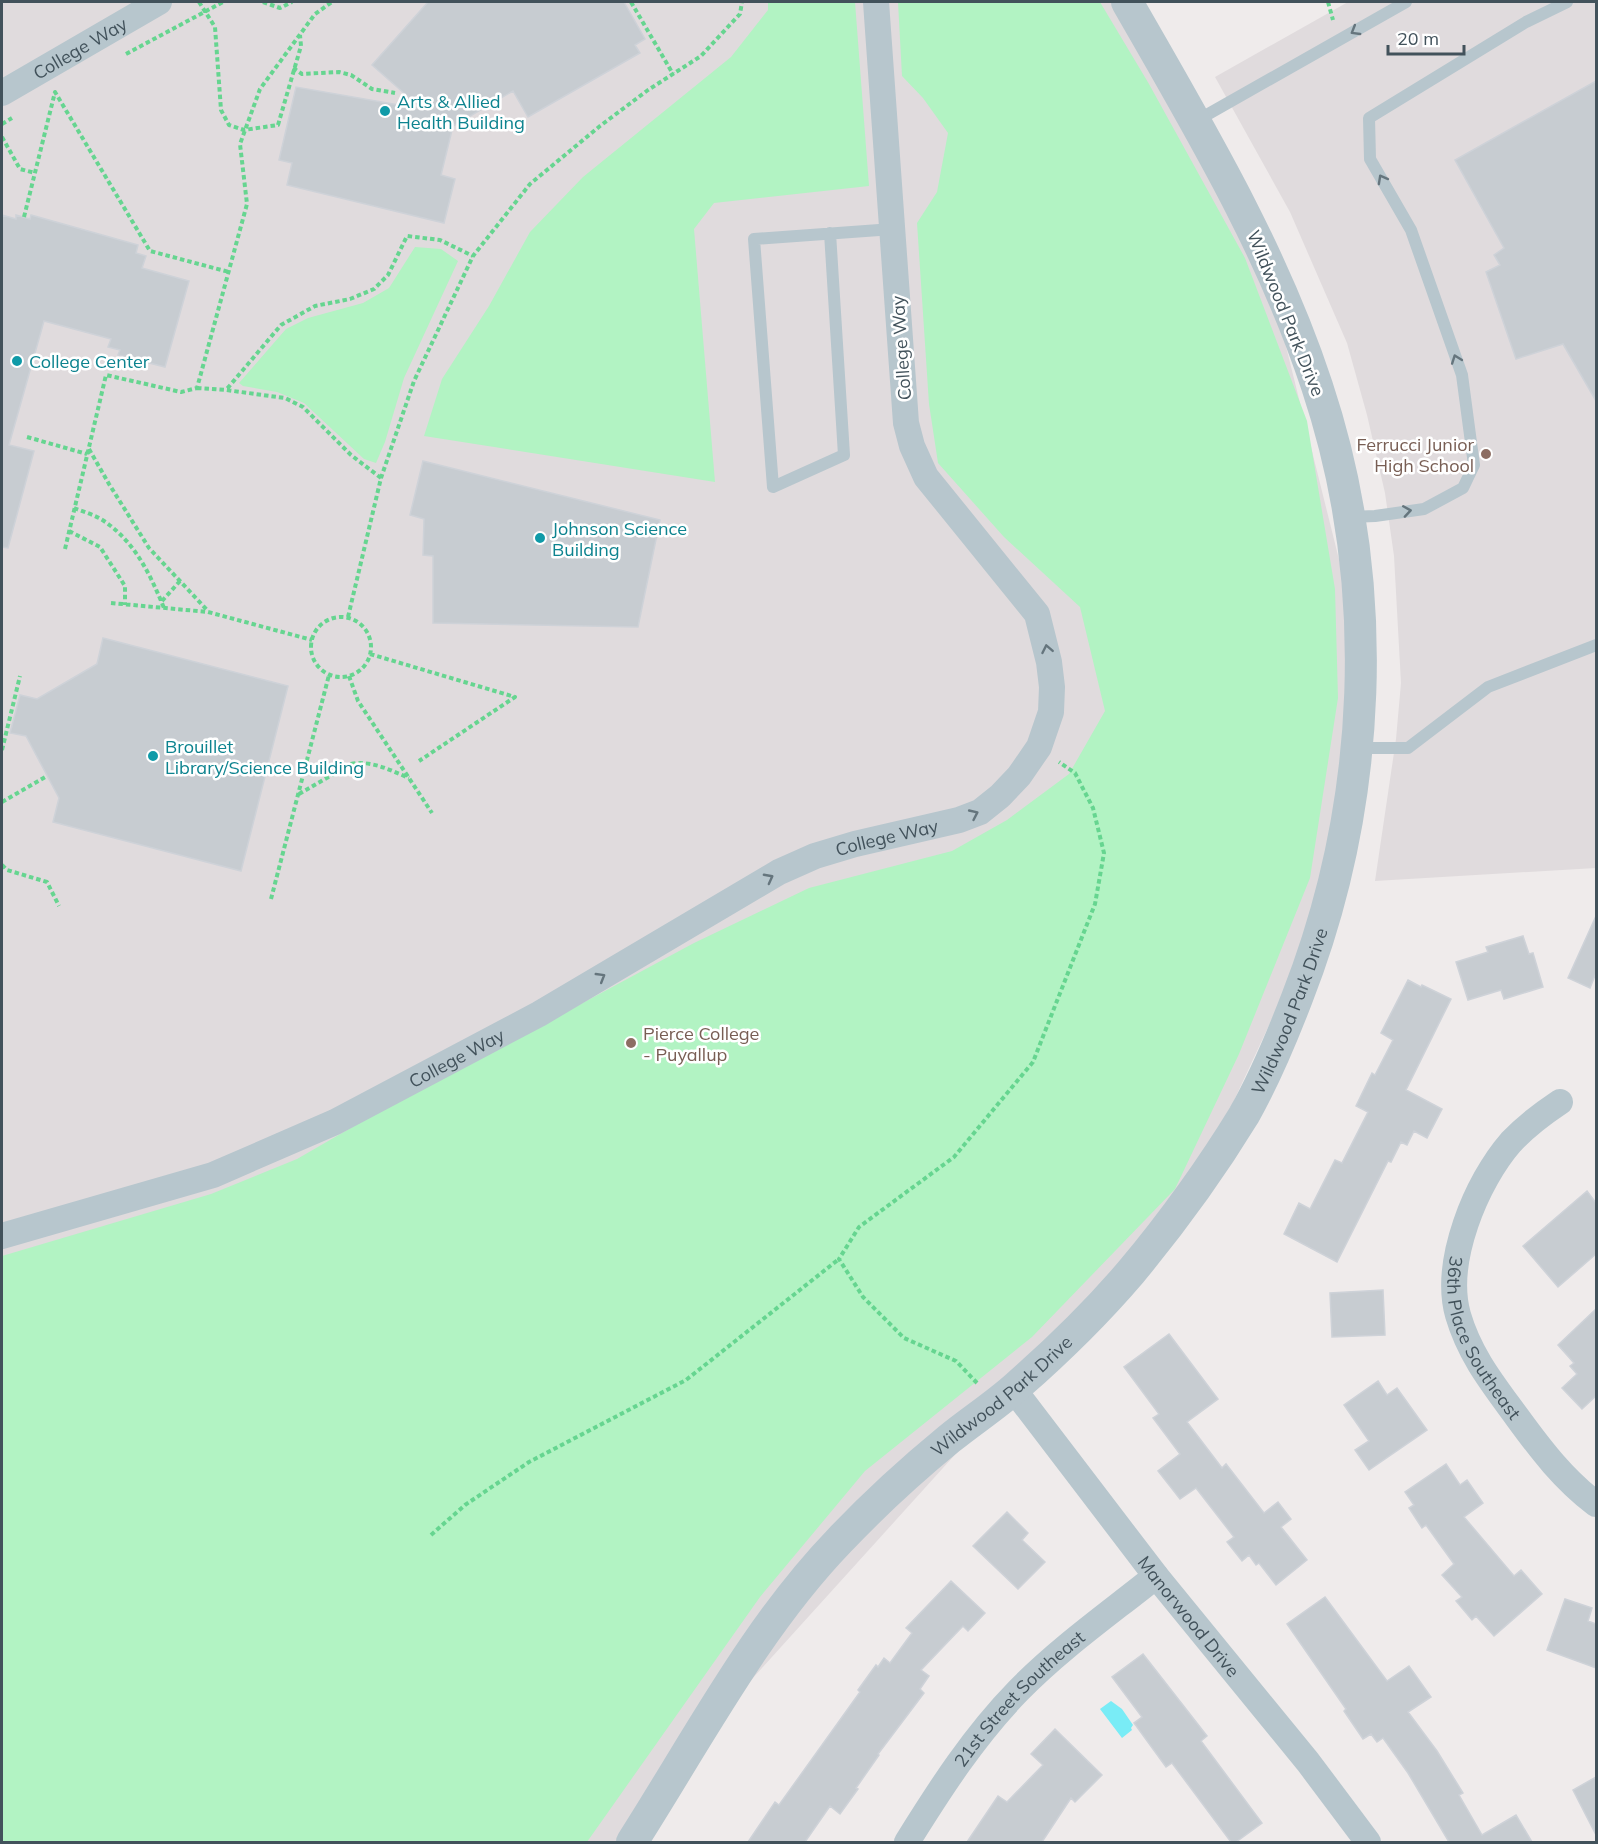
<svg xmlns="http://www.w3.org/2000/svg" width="1598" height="1844" viewBox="0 0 1598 1844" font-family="Mulish,sans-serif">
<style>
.education{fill:#e0dbdd}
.green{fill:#b2f3c3}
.water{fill:#79ecf6}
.building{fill:#c7ccd1;stroke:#ced2d8;stroke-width:1.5}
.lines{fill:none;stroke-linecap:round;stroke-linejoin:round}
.path{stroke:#66d590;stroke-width:4;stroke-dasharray:4.5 3;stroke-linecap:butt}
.service{stroke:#b7c6cd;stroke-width:12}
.minor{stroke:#b7c6cd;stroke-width:26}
.tertiary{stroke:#b7c6cd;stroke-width:32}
.oneway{stroke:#65757d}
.culture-dot{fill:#0f9aa8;stroke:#fff;stroke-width:2}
.education-dot{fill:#8d6e63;stroke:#fff;stroke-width:2}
.labels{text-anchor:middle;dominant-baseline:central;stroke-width:5;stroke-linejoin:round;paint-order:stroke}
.street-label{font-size:18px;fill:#42525b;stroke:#fff}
.culture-label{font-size:18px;fill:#0d838f;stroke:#fff;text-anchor:start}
.education-label{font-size:18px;fill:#785e54;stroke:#fff;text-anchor:end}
</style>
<rect width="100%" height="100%" fill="#efebeb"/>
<!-- education -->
<path class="education" d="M2,2H1130L1261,246L1361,648L1332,890L1190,1195L696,1741L617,1842H2Z
M1348,2H1596V868L1375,881L1396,739L1401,683L1394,556L1385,493L1367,415L1347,343L1290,212L1215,77Z"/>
<!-- green -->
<path class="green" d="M768,2H855L869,186L714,203L694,229L715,482L424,436L442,379L489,306L530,232L583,177L731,57L768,10Z
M898,2H1100L1149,84L1245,258L1307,421L1335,589L1338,698L1310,878L1239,1054L1175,1189L1032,1337L865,1471L760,1597L587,1842H2V1256L211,1194L297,1159L415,1091L538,1027L694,943L809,888L952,851L1007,820L1069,774L1105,711L1080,607L1004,537L938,463L929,404L917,223L937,192L948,133L923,98L902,76Z
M415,247L441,249L458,261L404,378L385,442L376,463L364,459L304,403L277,392L243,386L239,383L286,329L308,318L363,303L389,288Z"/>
<!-- water -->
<path class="water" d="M1111,1701L1122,1709L1133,1725L1131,1728L1132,1730L1122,1738L1100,1709Z"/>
<!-- building -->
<path class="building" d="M428,2H624L645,39L635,45L640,53L528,117L513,91L453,126L441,175L455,179L444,223L287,185L292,163L279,160L296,87L422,109L372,65Z
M1596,81V401L1563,344L1516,359L1486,272L1500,265L1494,255L1504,248L1455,160Z
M2,215L16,219V215L30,219L31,215L138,245L136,253L146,256L142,268L189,281L165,367L118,355L120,350L108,347L111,339L44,321L9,445L34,451L8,548L2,547Z
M423,461L660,520L638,627L433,623V556L423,555L424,519L410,515Z
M103,638L288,686L241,871L53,822L59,798L26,736L10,733L20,695L37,699L97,664Z
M1596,916V973L1590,988L1568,978Z
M1523,936L1529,954L1533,953L1543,987L1504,999L1501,990L1468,1000L1456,962L1488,952L1486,947Z
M1408,980L1421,987L1422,985L1451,999L1406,1090L1442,1109L1427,1138L1414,1131L1407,1145L1401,1142L1391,1162L1388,1161L1337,1262L1284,1234L1299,1203L1310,1209L1335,1160L1342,1163L1368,1112L1356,1106L1372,1073L1375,1075L1393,1040L1381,1033Z
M1587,1191L1596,1203V1254L1558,1287L1523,1246Z
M1383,1290L1385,1335L1332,1337L1330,1293Z
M1596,1309V1396L1582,1409L1562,1388L1577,1374L1570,1366L1574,1363L1558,1345Z
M1169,1334L1218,1399L1187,1422L1222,1468L1226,1464L1264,1513L1278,1502L1291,1519L1281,1527L1307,1560L1276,1585L1259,1563L1256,1565L1249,1555L1242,1561L1227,1542L1234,1537L1196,1488L1180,1499L1158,1471L1180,1454L1153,1418L1159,1414L1124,1367Z
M1378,1381L1387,1395L1397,1388L1427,1430L1369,1470L1355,1450L1369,1441L1344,1405Z
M1446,1464L1460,1485L1467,1480L1483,1503L1464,1517L1514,1576L1521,1570L1542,1594L1494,1636L1476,1616L1472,1620L1456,1601L1462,1597L1442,1575L1454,1564L1426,1525L1422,1528L1409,1508L1414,1505L1405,1492Z
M1007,1512L1028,1533L1022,1540L1045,1562L1018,1589L973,1546Z
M951,1581L985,1613L968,1631L963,1626L921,1670L929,1676L920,1689L924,1693L878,1754L879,1755L856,1788L858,1789L840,1814L830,1806L805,1842H748L775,1802L779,1805L860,1692L858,1690L876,1665L878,1667L884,1658L890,1663L912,1633L906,1628Z
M1325,1597L1387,1681L1409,1666L1431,1697L1408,1712L1437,1751L1463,1793L1459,1795L1482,1835L1516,1815L1532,1842H1449L1408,1773L1383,1738L1377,1742L1371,1734L1363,1739L1344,1711L1346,1709L1287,1624Z
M1565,1599L1592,1608L1588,1621L1596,1624V1668L1547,1650Z
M1143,1654L1207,1736L1201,1741L1262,1823L1236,1842H1231L1172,1763L1166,1767L1134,1723L1142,1717L1112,1677Z
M1055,1729L1102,1775L1075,1802L1071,1798L1042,1842H967L998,1796L1007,1802L1043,1765L1031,1754Z
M1596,1777V1835L1573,1790Z"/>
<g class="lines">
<!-- path -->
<path class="path" d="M199,2L215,27L221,110L229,125L244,130L278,125L301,46L300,35
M263,2L280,8L292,2
M631,2L673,74
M1328,2L1333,20
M126,54L223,2
M293,68L302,74L339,72L351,75L372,89L395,93
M2,124L12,118
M2,137L20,169L35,173
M24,217L55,92L150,251L229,272
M197,388L226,390
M27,437L87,454
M89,449L109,484L149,548L208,611
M381,478L351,455L303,407L285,398L226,390L281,325L315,306L350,299L374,289L388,275L407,236L440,240L473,256
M74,508C84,512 95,515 104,521C135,542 150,574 164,608
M69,531L100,547L125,586V605
M65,549L106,375L181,392L197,388L247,204L240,144L260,89L315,14L332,2
M162,601L180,581
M111,603L208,612L312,640
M348,617L381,478L414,381L473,256L530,184L600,126L648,90L701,56L740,14L742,2
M311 647a30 30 0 1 1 60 0a30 30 0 1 1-60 0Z
M370,654L515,697L419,761
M349,676L358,701L432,813
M2,750L20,676
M299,794L351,764C371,760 390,770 409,778
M2,802L47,776
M2,865L7,870L47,882L59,906
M271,899L329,675
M977,1383L956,1361L904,1338L863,1297L839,1259L859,1227L954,1157L1033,1062L1095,904L1104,853L1093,808L1075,773L1059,762
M431,1535L465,1505L529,1462L686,1380L839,1259"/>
<!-- service -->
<path class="service" d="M1196,121L1406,2
M830,233L844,455L773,487L754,239L893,229
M1350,517L1375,516L1424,509L1463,488L1474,465L1462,375L1411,230L1370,159L1369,118L1526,22L1567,2
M1358,748H1408L1488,687L1596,645"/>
<!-- minor -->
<g class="minor">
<path id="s1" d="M2,93L159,2"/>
<path id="s2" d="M1560,1102C1542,1114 1526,1126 1511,1142C1476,1182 1443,1262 1458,1315C1470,1356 1493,1384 1517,1417C1541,1450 1564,1480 1596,1504"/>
<path id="s3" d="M2,1236L213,1175L335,1122L539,1014L779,872L815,856L855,844L959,820L980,812L1000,796L1019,776L1039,747L1051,712L1052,687L1049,662L1037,614L926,477L912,446L906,423L876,2"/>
<path id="s4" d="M1014,1390L1156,1576L1308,1762L1368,1842"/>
<path id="s5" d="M907,1842C940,1789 974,1736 1018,1691C1060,1648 1110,1613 1156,1576"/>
</g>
<!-- tertiary -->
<path class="tertiary" id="s6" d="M632,1842C696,1742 756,1627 839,1541C873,1505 910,1471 949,1439C971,1421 996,1405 1017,1386C1057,1351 1096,1313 1131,1272C1171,1224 1211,1169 1244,1115C1265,1078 1282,1037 1297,998C1373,804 1383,584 1317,386C1272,249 1198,126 1127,2"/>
</g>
<!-- one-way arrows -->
<defs><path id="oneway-chevron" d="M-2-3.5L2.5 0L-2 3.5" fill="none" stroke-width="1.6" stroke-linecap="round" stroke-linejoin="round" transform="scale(1.5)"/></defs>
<g class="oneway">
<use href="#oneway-chevron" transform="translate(1355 31) rotate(149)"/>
<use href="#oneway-chevron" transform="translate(1382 179) rotate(-119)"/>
<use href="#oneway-chevron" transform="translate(1456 359) rotate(-110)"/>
<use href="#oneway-chevron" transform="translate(1407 511) rotate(-9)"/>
<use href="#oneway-chevron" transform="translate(1047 649) rotate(-101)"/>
<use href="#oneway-chevron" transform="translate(974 814) rotate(-25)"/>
<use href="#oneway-chevron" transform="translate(769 878) rotate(-28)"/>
<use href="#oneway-chevron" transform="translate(601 977) rotate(-31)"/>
</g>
<!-- markers -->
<g class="culture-dot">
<circle cx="385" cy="111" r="6"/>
<circle cx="17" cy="361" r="6"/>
<circle cx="540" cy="538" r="6"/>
<circle cx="153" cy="756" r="6"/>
</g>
<g class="education-dot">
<circle cx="1486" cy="454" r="6"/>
<circle cx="631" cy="1043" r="6"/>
</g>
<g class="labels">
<!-- street labels -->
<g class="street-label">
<text stroke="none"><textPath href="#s1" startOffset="90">College Way</textPath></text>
<text transform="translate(1286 313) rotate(68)">Wildwood Park Drive</text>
<text transform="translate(901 348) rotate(-94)">College Way</text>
<text stroke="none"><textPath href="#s3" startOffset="976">College Way</textPath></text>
<text stroke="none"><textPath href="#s6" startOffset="1071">Wildwood Park Drive</textPath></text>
<text stroke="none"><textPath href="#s3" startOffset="490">College Way</textPath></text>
<text stroke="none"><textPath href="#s2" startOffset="280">36th Place Southeast</textPath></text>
<text stroke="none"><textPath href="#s6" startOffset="584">Wildwood Park Drive</textPath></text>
<text stroke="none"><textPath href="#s4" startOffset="286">Manorwood Drive</textPath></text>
<text stroke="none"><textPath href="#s5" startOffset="183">21st Street Southeast</textPath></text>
</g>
<!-- culture labels -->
<g class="culture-label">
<text x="397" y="101">Arts &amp; Allied<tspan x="397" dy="21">Health Building</tspan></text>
<text x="29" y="361">College Center</text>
<text x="552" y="528">Johnson Science<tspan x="552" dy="21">Building</tspan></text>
<text x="165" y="746">Brouillet<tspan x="165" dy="21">Library/Science Building</tspan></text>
</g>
<!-- education labels -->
<g class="education-label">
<text x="1474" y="444">Ferrucci Junior<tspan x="1474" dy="21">High School</tspan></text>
<text x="643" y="1033" text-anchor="start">Pierce College<tspan x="643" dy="21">- Puyallup</tspan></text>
</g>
</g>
<!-- border -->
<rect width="1598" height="1844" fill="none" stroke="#42525b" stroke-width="6"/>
<!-- scale -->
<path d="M1388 45v9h76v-9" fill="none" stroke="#42525b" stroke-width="3"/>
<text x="1397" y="45" font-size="18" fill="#42525b" stroke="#ffffff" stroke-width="4.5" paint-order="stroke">20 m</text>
</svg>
